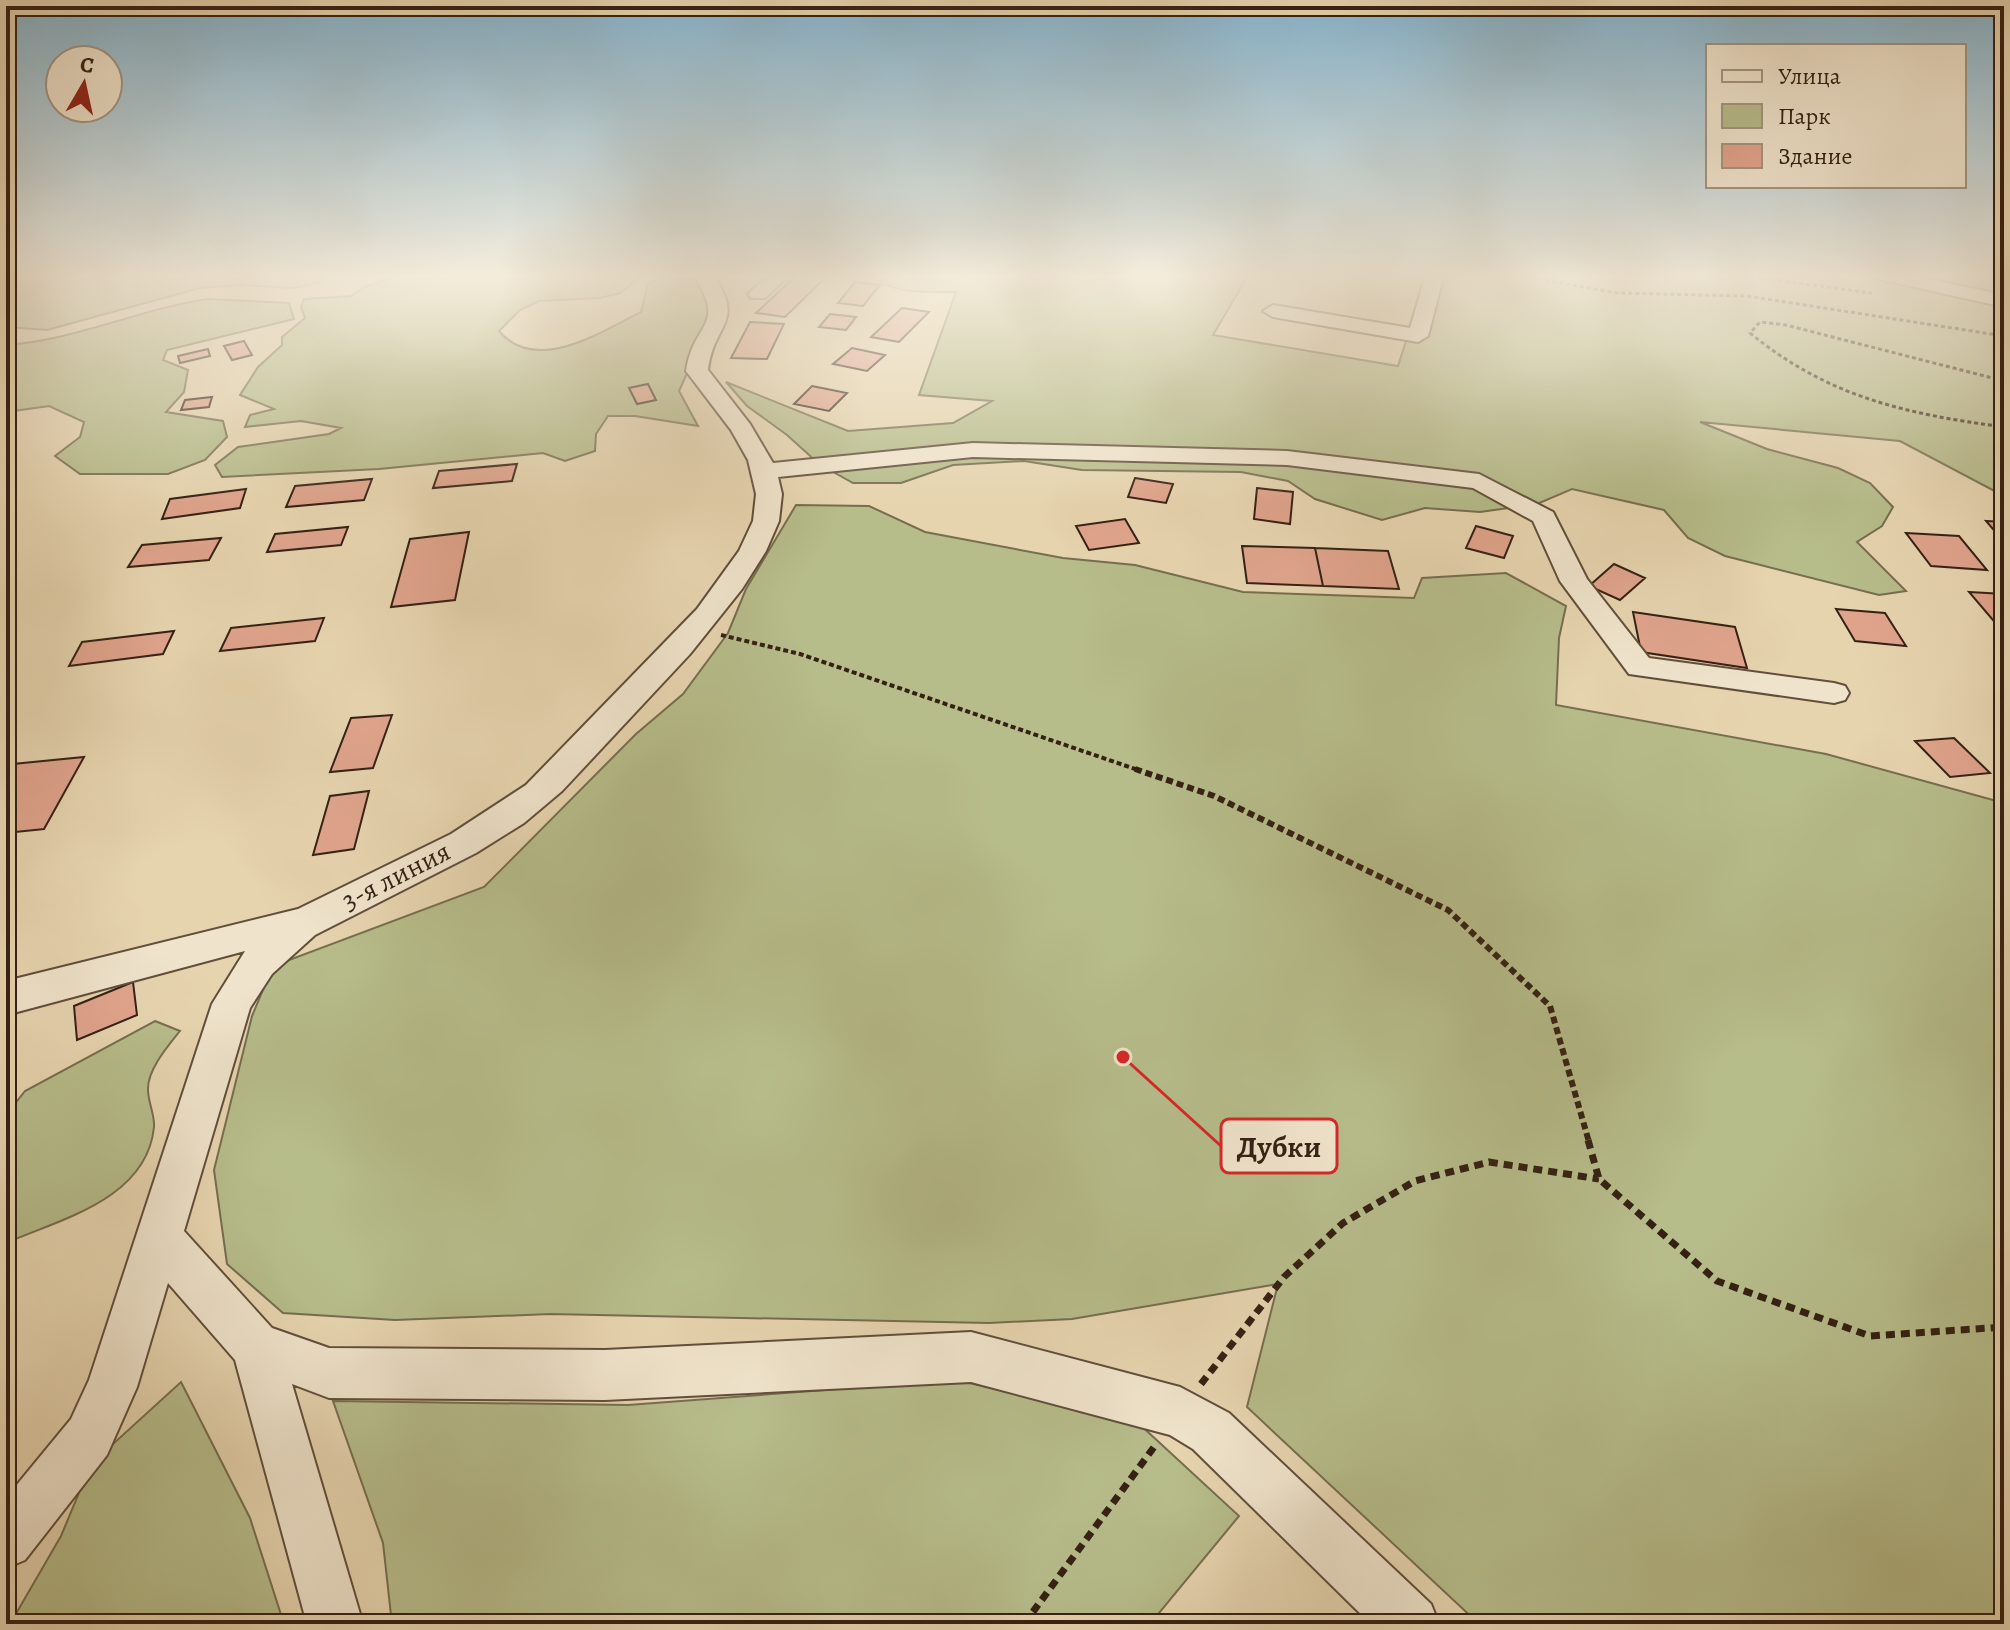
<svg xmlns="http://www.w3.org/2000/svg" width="2010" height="1630" viewBox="0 0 2010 1630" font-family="Alegreya,serif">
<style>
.green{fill:#b6bc8a;stroke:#766e4f;stroke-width:2}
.building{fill:#e0a48d;stroke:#352114;stroke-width:2}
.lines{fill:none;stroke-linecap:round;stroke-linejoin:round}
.minor-casing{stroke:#614e3b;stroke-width:4}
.path-far3{stroke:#352114;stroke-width:3;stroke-dasharray:4 3;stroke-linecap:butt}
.path-far2{stroke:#352114;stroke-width:4;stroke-dasharray:5 3;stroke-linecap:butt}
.path-far1{stroke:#352114;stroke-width:6;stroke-dasharray:7 4;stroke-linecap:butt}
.path{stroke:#352114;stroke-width:7;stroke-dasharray:9 6;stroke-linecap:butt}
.minor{fill:#efe3cb;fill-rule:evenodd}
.labels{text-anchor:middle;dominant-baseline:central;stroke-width:7;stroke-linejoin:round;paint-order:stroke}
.street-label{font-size:28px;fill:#352114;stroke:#efe3cb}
.leader{fill:none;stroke:#d62828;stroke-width:3}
.callout-dot{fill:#d62828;stroke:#efe3cb;stroke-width:3}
.callout{fill:#efe3cb;stroke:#d62828;stroke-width:3}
.callout-label{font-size:30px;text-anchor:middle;font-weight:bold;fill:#352114}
</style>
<rect width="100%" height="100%" fill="#e6d4af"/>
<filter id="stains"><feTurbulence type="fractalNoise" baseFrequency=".0025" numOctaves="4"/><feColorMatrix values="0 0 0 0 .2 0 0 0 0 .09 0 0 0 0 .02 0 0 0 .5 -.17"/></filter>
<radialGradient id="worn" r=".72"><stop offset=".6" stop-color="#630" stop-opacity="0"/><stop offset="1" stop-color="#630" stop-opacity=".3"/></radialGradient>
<!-- green -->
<path class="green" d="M6,274H322L319,283L293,288L240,285L200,288L47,330L6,327Z
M403,274H645L620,293L600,298L539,301L520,310L499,331C536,375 601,332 641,312L648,284L663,276L696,280L714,314L679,391L698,426L635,416H608L596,434L595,451L565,461L543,453L379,469L222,477L215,465L238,447L329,434L341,428L301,421L245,427L250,415L274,409L240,395L258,367L282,345V337L305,318L301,307L304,299L351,296L365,287Z
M867,274H1249L1213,335L1398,366L1427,275L1423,274H2004V496L1900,441L1700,422L1767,449L1838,468L1870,483L1893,507L1882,526L1857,542L1906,591L1879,595L1725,556L1688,538L1664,510L1572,489L1537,504L1480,512L1425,508L1382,520L1315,499L1288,481L1241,472L1082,470L1024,461L953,465L901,483H853L819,464L787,435L747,406L726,382L848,431L953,423L992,401L919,395L956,292C922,292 895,295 867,274Z
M208,299L289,303L294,319L167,350L163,360L188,370L184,392L166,412L223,421L227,437L205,460L168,474H80L55,456L80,437L84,422L49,406L6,412V345C76,340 139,309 208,299Z
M796,505L869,506L925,532L1063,558L1135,565L1243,592L1414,598L1422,578L1506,573L1566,606L1559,638L1556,705L1826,754L2004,803V1624H1479L1247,1407L1278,1284L1072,1319L989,1323L550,1314L395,1320L283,1313L227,1264L214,1170L252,1016L273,966L484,887L636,734L683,694L728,633L746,589Z
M155,1021L180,1031C168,1046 147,1070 148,1090C148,1102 155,1115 154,1127C147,1199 61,1219 6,1243V1115L25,1091Z
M957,1380L1136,1421L1239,1516L1150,1624H392L383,1543L333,1401L628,1405Z
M181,1382L250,1518L284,1624H10L61,1536L91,1464Z"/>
<!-- building -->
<path class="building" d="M798,274H829L785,317L756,313Z
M855,282L880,285L863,306L838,303Z
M902,308L929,312L899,342L871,337Z
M830,314L856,317L846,330L819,327Z
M750,322L784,324L767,359L731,358Z
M244,341L252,355L232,360L224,346Z
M852,348L885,355L867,371L833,364Z
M208,349L210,356L180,363L178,356Z
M648,384L656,400L637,404L629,388Z
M812,386L847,393L829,411L794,404Z
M212,397L209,407L181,410L185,400Z
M517,464L512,481L433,488L439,471Z
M1135,478L1173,484L1166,503L1128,497Z
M372,479L364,500L286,507L295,486Z
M1257,488L1293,492L1290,524L1254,519Z
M246,489L240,508L162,519L170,499Z
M1125,519L1139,543L1089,550L1076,526Z
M1986,521L2004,522V542Z
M1476,526L1513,536L1504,558L1466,548Z
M348,527L341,545L267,552L275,534Z
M469,532L455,600L391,607L410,539Z
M1906,533L1959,536L1987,570L1931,566Z
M221,538L209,560L128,567L142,545Z
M1242,546L1315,548L1323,586L1247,583Z
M1315,548L1388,551L1399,589L1323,586Z
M1614,564L1645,578L1620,600L1589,586Z
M1969,592L2004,594V633Z
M1836,609L1885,613L1906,646L1855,641Z
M1633,612L1735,627L1747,668L1641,652Z
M324,618L315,641L220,651L231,628Z
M174,631L163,654L69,666L82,642Z
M392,715L373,768L330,772L351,718Z
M1954,738L1990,773L1950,777L1915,741Z
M84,757L44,829L6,833V776L13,764Z
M369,791L354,849L313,855L330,796Z
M133,982L137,1015L77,1040L74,1006Z
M6,1049L12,1095L6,1097Z"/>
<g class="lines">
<defs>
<path id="minor" d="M693,274H712C747,322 713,324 708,370L750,424L773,463L973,443L1287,451L1479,474L1553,512L1587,579L1649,658L1834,683L1845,686L1849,693L1845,700L1834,703L1629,674L1560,581L1533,521L1473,488L1287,465L973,457L778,477L782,494L779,521L766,551L742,589L690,654L562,791L524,823L476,853L315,935L272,974L250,1008L184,1231L272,1328L329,1348L605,1350L971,1332L1180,1387L1229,1413L1431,1604L1439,1624H1371L1193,1449L1170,1435L971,1382L605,1400L329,1398L292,1384L363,1624H307L235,1360L168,1283L137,1387L107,1455L25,1560L6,1568V1498L71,1419L89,1380L212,1004L245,951L6,1015V981L298,909L451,834L526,785L697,609L739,551L753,521L756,494L748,460L731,430L686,371C693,321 728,328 693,274Z
M770,274H790L765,298H751L748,294Z
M1426,274H1444L1428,336L1418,342L1273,317L1263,311L1273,305L1410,328Z
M1872,274H1906L2004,295V307L1874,278Z"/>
</defs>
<!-- minor casing -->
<use href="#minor" class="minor-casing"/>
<!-- path-far3 -->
<path class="path-far3" d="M1511,274L1617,293L1747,296L2004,336
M1730,274L1872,293
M2004,381L1786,325L1760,322L1750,333C1828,397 1906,414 2004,427"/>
<!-- path-far2 -->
<path class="path-far2" d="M721,635L800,654L1141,771"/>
<!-- path-far1 -->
<path class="path-far1" d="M1135,769L1214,796L1448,910L1550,1006L1589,1142"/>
<!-- path -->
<path class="path" d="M1588,1140L1599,1179L1717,1281L1870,1336L2004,1327
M1201,1384L1284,1277L1343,1223L1415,1181L1489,1162L1599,1179
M1024,1624L1157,1443"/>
<!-- minor -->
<use href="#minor" class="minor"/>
</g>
<!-- sky -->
<linearGradient id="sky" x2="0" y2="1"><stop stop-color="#87b6d0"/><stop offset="0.55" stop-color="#f4ecdb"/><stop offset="1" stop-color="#f4ecdb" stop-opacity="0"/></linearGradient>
<rect width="2010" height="502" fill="url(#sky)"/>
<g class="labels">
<!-- street labels -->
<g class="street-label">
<text transform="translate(396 876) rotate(-27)">3-я линия</text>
</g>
</g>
<!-- callouts -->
<path class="leader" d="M1123 1057L1221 1146"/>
<circle class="callout-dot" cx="1123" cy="1057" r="8"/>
<rect class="callout" x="1221" y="1119" width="116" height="54" rx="8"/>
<g class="callout-label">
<text x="1279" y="1157">Дубки</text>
</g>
<!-- margin -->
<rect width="2010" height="1630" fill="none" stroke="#e6d4af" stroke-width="32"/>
<rect x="8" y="8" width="1994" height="1614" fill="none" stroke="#352114" stroke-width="4"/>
<rect x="16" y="16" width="1978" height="1598" fill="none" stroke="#352114" stroke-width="2"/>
<!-- legend -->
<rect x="1706" y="44" width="260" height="144" fill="#efe3cb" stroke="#a59582" stroke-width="2"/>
<rect x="1722" y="70" width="40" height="12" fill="#efe3cb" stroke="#a59582" stroke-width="2"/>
<text x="1778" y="84" font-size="24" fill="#352114">Улица</text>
<rect x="1722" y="104" width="40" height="24" fill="#b6bc8a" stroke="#a59582" stroke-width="2"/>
<text x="1778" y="124" font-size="24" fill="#352114">Парк</text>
<rect x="1722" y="144" width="40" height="24" fill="#e0a48d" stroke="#a59582" stroke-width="2"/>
<text x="1778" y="164" font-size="24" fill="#352114">Здание</text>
<!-- north arrow -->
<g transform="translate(84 84) rotate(9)"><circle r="38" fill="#efe3cb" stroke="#a59582" stroke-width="2"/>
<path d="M0-6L14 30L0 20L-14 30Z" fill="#8f2418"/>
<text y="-12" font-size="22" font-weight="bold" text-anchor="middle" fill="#352114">С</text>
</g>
<rect width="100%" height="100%" filter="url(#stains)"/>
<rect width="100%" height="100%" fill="url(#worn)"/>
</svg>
